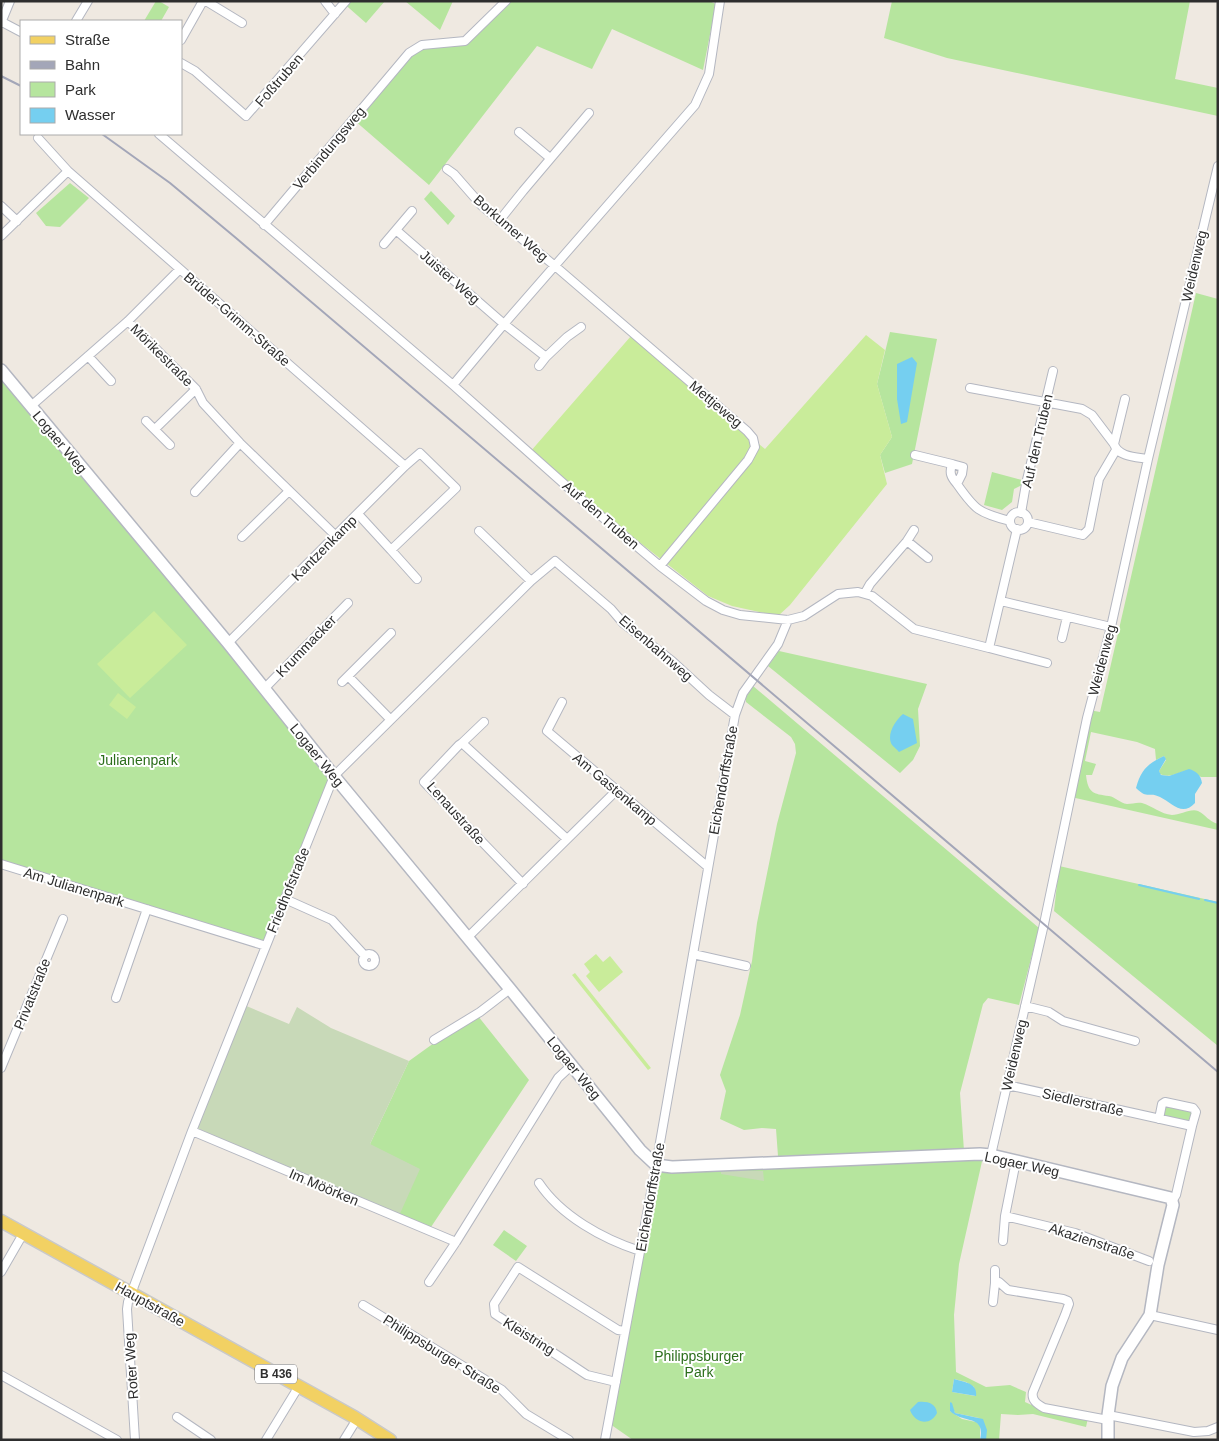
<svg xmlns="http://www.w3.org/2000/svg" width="1219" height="1441" viewBox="0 0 1219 1441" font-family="Helvetica,sans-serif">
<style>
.green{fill:#b6e59e;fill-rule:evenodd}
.cemetery{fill:#c8d9b8}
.pitch{fill:#c9ec9a}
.water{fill:#75cff0}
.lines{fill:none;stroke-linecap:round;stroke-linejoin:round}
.stream{stroke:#75cff0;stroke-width:2}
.street-casing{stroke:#b4b7c1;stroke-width:10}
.secondary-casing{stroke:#b4b7c1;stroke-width:14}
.primary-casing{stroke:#c9c9c9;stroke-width:15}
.street{stroke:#fff;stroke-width:8}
.secondary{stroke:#fff;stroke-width:11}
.primary{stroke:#f2d163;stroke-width:12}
.rail{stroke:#a3a6b8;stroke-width:2}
.labels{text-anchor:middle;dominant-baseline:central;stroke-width:4;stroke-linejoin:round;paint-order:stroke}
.shield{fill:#fff;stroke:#6d6d6d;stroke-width:1}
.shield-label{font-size:12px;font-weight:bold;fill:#2e2e2e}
.street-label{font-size:14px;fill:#2e2e2e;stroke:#fff}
.park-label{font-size:14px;fill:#2c6e1b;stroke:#fff}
</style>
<rect width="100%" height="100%" fill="#efe9e1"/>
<!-- green -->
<path class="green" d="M156,1H159L169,7L161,21H144Z
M341,1H385L366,23Z
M405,1H453L440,30Z
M507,1H709L716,4L703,70L612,29L592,69L537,46L429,185L354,120L409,53L422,45L465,41Z
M892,1H1190L1175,79L1218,88V116L947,58L884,38Z
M70,183L89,198L60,227L46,226L36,213Z
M431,191L455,216L448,225L424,199Z
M1196,293L1218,299V777H1201L1191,770C1180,771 1171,779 1160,774L1159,771L1166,760L1164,756L1156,760L1155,749L1137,742L1091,732L1085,761L1096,764L1092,775H1086C1088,793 1093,794 1109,796C1115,797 1120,803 1127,804C1132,804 1137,802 1142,803C1152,806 1161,814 1172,815C1180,815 1191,808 1198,811C1206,815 1208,821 1218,824V830L1071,797L1089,710L1100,712Z
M890,332L937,339L912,464L885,473L880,455L892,437L877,384Z
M1,375L330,778L264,942L1,862Z
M992,472L1022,480V485L1014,489L1012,502L1002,510L984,505Z
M779,651L927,684L918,709L920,746L913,760L900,773L768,666Z
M753,686L1039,928L1019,1005L988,998L983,1004L960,1093L964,1151L778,1156L776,1129L762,1128L744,1130L720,1119L726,1091L720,1075L740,1015L752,961L757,923L777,824L796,753L795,744L791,737L746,702V697Z
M1059,866L1218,902V1046L1054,911Z
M478,1016L529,1080L429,1230L398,1218L370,1144L409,1061L434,1043Z
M1165,1105L1190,1111L1192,1115L1190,1122L1164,1117L1162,1114Z
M983,1157L959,1264L954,1315L956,1372L986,1387L1010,1385L1026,1392L1025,1402L1036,1407L1088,1418L1086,1427L1033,1414L1018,1415L1001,1414L999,1440H986V1437L979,1418L955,1413L950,1402V1411L962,1419L976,1422L980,1425V1440H633L610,1424L661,1168ZM954,1379L966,1382L974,1387L975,1396L952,1392Z
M504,1230L527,1246L516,1261L493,1245Z"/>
<!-- cemetery -->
<path class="cemetery" d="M244,1005L289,1024L297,1007L331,1028L409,1061L370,1144L420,1169L398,1218L197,1128Z
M721,1167L745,1171H763L764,1181L721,1174Z"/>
<!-- pitch -->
<path class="pitch" d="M866,335L885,350L877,384L892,437L880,455L887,484L790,605L778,616L732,606L708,596L583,498L530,452L631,336L765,449Z
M154,611L187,645L130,698L97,664Z
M118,693L136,707L127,719L109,705Z
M596,954L603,962L610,956L623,972L599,992L586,976L590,972L584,964Z
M575,973L651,1068L648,1070L572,975Z"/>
<!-- water -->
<path class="water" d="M912,357L917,363L907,422L901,424L897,399V364Z
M903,714L913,719L917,743L899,752C897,749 892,746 891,743C887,733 896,720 903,714Z
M1164,756L1166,759L1159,771L1161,775L1169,776L1189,769C1196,771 1201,775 1202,783L1195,794V803C1182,817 1172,803 1160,797C1149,791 1148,800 1136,788C1141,770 1147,764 1164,756Z
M954,1379C964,1382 978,1383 976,1396L952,1392Z
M918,1402C927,1401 936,1403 937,1413C931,1426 915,1424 910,1410Z
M950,1402L952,1403L955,1413L983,1419L987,1430L986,1440H980C986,1414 963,1424 950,1411Z"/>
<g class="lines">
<!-- stream -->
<path class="stream" d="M1139,885L1199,899
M1205,900L1218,903"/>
<defs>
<path id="street" d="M206,1L242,23
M325,1L335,14
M76,21L88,1
M2,22L21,32
M1,23L10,1
M181,40L203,1
M181,63L195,71L246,116L346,1
M519,132L550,158
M159,134L453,385L581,499L660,566L706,601L723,610L740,615L788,620L804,616L838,594L858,592L872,596L914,629L989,648L1017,529
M38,138L68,171
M447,169L454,174L482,206L555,266L747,431L753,438L755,447L748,460L660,566
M1,206L17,221
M499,221L523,191L589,113
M264,225L409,53L422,45L465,41L506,1
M396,230L504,324L546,357L567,337L581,327
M1,236L68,171L405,466
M384,244L412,211
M128,321L196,389L203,403L240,443L336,536
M88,356L111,381
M539,366L546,357
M453,385L504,324L695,105L709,74L720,1
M970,388L1082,409L1092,415L1114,444C1118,457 1136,457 1148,459
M31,406L128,321L180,269
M146,421L170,445
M155,429L196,389
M1114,444L1125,399
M915,455L952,464
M957,484C951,477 949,473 952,464L963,467L962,474L957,484C975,510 979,513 1010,521
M195,492L240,443
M1010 521a9 9 0 1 1 18 0a9 9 0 1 1-18 0Z
M1021,513L1026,484L1053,371
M1028,522L1083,535L1089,529L1099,479L1116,450
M479,531L531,581
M242,537L289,491
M907,541L914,530
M391,550L417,579
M865,593L870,584L907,541L928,558
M1001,601L1111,627
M1062,638L1067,617
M228,643L405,466L420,453L456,488L391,550L358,514
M989,648L1047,663
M348,676L390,719
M342,682L391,633
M264,689L348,603
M562,702L547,731L708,867
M462,743L484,722
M1,864L266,946
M523,884L424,782L459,745L462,743L567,839
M285,899L332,920L365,956
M467,938L617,790
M363 960a6 6 0 1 1 12 0a6 6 0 1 1-12 0Z
M693,954L746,966
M116,998L147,909
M1025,1006L1049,1012L1063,1021L1135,1041
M434,1040L480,1012L510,989
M1,1068L63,919
M1007,1085L1192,1126L1196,1112L1193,1108L1165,1102L1162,1104L1159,1119
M192,1131L456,1242L558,1078L572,1065
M991,1155L1044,924L1087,718L1111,627L1148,459L1218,166
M539,1183C561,1216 603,1239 640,1251
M1173,1200L1176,1195L1192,1126
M1005,1216L1075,1233L1149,1261
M1003,1241L1005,1216L1016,1161
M1,1272L23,1234
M429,1282L456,1242
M995,1283V1270
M993,1302L995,1283L999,1282L1008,1290L1063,1299L1068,1301L1069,1304L1065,1315L1033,1392C1031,1400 1037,1404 1044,1408L1108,1420
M363,1305L502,1390L526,1414L569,1440
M1150,1315L1218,1330
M1,1375L117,1440
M616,1382L587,1375L495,1314L494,1304L518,1267L618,1330L625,1331
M1108,1415L1194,1432L1208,1431L1218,1427
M177,1417L211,1440
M135,1440L127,1309L128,1302L192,1131L334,776L531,581L555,561L611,609L623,623L672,661L709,695L735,715
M266,1440L299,1386
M344,1440L357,1419
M605,1440L655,1171L735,715L743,693L778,644L788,620"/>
<path id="secondary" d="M1,370L228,643L334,776L510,989L640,1150L656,1165L672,1167L980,1154L991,1155L1171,1198L1173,1205L1158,1265L1150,1315L1122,1358L1112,1386L1108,1415V1440"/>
<path id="primary" d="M1,1221L354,1417L390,1440"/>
</defs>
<!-- street casing -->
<use href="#street" class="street-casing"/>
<!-- secondary casing -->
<use href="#secondary" class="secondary-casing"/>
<!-- primary casing -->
<use href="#primary" class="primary-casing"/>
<!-- street -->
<use href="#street" class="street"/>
<!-- secondary -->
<use href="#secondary" class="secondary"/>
<!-- primary -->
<use href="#primary" class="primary"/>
<!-- rail -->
<path class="rail" d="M1,76L21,86
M102,134L170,183L236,238L1218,1072"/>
</g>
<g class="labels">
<!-- shield labels -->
<rect class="shield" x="255" y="1364.5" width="42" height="19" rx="4"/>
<g class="shield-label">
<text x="276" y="1374">B 436</text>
</g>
<!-- street labels -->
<g class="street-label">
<text transform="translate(279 80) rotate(-49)">Foßtruben</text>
<text transform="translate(329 148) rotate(-50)">Verbindungsweg</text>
<text transform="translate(511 228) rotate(41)">Borkumer Weg</text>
<text transform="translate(1194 266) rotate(-77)">Weidenweg</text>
<text transform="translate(450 277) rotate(41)">Juister Weg</text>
<text transform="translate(237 319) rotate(41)">Brüder-Grimm-Straße</text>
<text transform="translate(162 355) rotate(45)">Mörikestraße</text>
<text transform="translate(716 404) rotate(40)">Mettjeweg</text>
<text transform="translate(1037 441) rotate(-77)">Auf den Truben</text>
<text transform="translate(60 442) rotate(50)">Logaer Weg</text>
<text transform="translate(601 515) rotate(41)">Auf den Truben</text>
<text transform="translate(324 548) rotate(-45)">Kantzenkamp</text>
<text transform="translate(306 646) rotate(-46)">Krummacker</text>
<text transform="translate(656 648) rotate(41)">Eisenbahnweg</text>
<text transform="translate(1102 660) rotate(-75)">Weidenweg</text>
<text transform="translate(317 755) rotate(51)">Logaer Weg</text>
<text transform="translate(723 780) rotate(-80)">Eichendorffstraße</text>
<text transform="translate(615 789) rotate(40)">Am Gastenkamp</text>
<text transform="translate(456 813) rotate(48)">Lenaustraße</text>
<text transform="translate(74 887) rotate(17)">Am Julianenpark</text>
<text transform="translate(288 890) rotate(-68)">Friedhofstraße</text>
<text transform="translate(32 994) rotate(-68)">Privatstraße</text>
<text transform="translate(1014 1055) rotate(-77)">Weidenweg</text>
<text transform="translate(574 1068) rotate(51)">Logaer Weg</text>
<text transform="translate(1083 1102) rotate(13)">Siedlerstraße</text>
<text transform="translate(1022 1164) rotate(12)">Logaer Weg</text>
<text transform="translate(324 1187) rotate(23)">Im Möörken</text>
<text transform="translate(650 1197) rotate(-80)">Eichendorffstraße</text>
<text transform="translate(1092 1241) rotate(18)">Akazienstraße</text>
<text transform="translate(150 1304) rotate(29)">Hauptstraße</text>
<text transform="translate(529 1336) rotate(32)">Kleistring</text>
<text transform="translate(442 1354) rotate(32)">Philippsburger Straße</text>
<text transform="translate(131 1366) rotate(-94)">Roter Weg</text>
</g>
<!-- park labels -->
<g class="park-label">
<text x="138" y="760">Julianenpark</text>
<text x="699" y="1356">Philippsburger<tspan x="699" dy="16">Park</tspan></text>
</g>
</g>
<!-- border -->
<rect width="1219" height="1441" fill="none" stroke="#2e2e2e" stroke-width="5"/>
<!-- legend -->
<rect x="20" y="20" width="162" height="115" fill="#ffffff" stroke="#ababab"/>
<rect x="30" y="36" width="25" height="8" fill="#f2d163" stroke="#ababab"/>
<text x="65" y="45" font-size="15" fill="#2e2e2e">Straße</text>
<rect x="30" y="61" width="25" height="8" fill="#a3a6b8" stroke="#ababab"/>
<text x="65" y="70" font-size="15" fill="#2e2e2e">Bahn</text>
<rect x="30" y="82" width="25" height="15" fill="#b6e59e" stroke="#ababab"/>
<text x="65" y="95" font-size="15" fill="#2e2e2e">Park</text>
<rect x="30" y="108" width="25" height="15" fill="#75cff0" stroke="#ababab"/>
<text x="65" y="120" font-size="15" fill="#2e2e2e">Wasser</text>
</svg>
